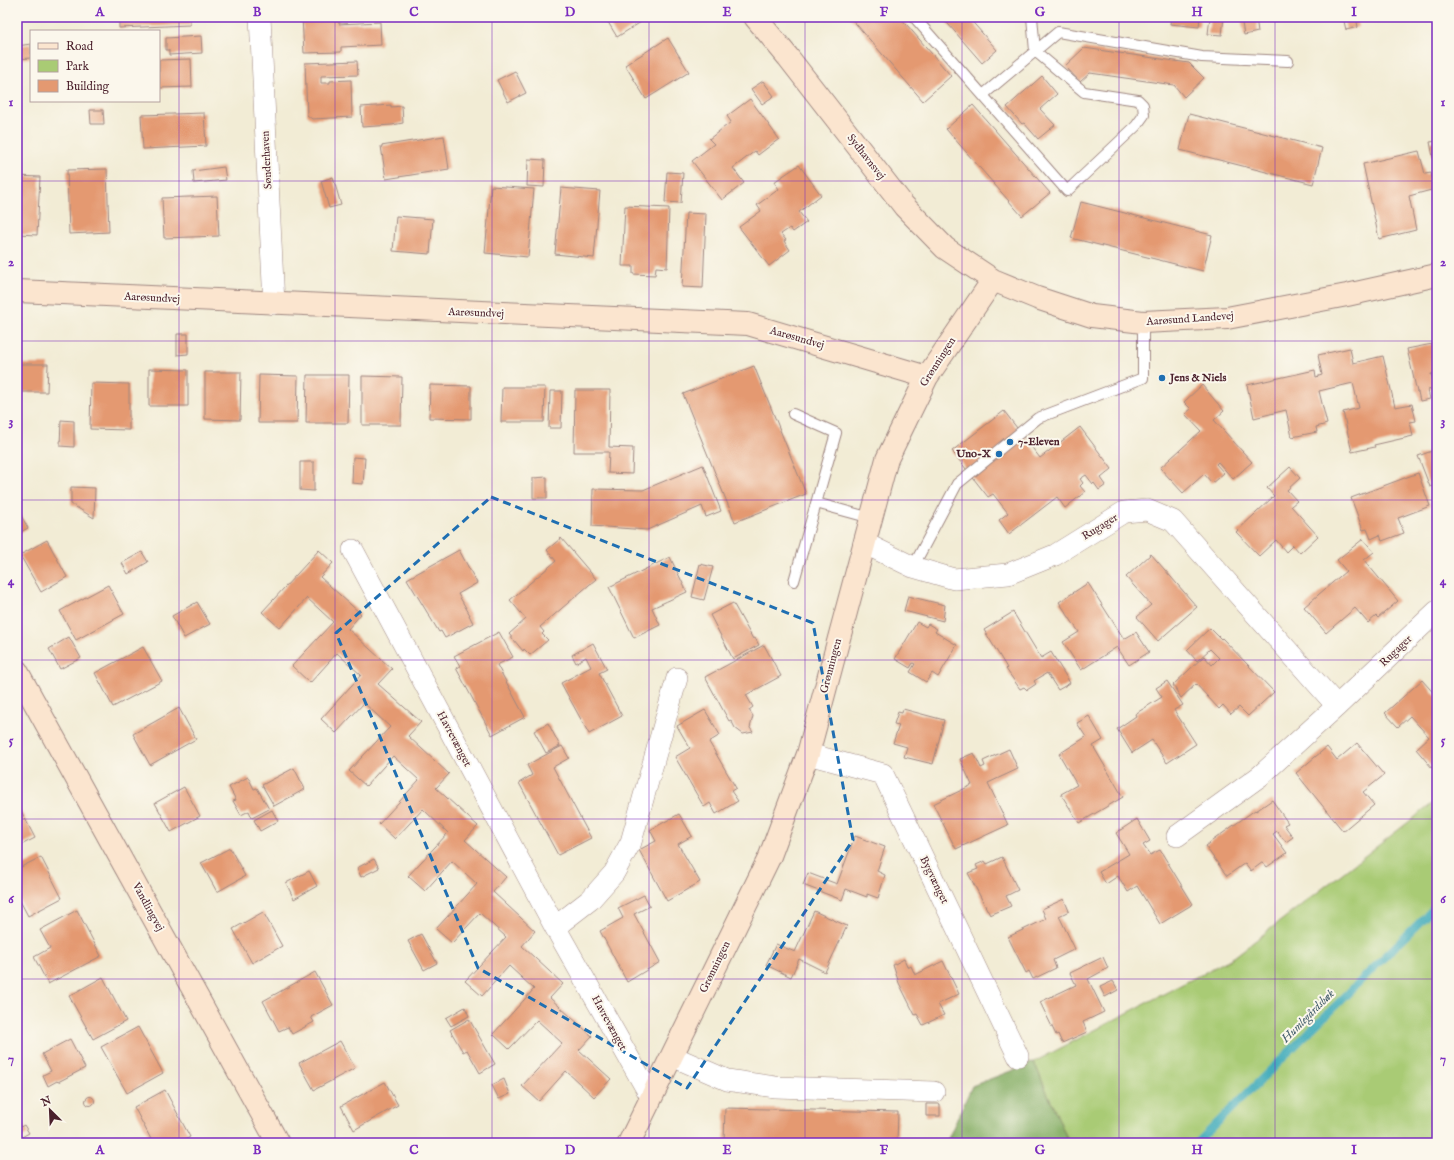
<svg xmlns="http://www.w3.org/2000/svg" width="1454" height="1160" viewBox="0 0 1454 1160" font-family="'IM FELL English',serif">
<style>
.green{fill:#a9cb74;stroke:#7a7550}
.forest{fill:#86af66;stroke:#686748}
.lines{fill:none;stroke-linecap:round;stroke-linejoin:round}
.stream{stroke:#3ba9b9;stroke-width:8}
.building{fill:#e49971}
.lane-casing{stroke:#9e8680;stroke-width:12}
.street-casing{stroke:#9e8680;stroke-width:22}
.secondary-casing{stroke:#9e8680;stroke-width:24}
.lane{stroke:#fff;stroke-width:10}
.street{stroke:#fff;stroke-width:21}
.secondary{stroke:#fbe5cf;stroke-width:22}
.marked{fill:none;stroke:#1f6fb2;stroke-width:3;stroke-dasharray:8 5;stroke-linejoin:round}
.grid{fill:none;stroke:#7b2cbf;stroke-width:1;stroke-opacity:0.55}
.poi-dot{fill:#1f6fb2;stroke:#fbf7ec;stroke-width:1.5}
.labels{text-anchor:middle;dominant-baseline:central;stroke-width:4;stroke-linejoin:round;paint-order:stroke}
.street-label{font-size:11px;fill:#4a1f2b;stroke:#fbf7ec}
.poi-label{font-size:11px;font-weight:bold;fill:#4a1f2b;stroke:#fbf7ec;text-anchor:start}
.water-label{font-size:12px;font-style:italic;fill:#435d6b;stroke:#fbf7ec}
.neatline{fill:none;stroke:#7b2cbf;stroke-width:1.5}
.grid-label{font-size:13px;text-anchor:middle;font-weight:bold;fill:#7b2cbf}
</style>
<rect width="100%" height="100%" fill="#fbf7ec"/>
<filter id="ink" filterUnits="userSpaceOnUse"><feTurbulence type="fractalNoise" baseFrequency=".025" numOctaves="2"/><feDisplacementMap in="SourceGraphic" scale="8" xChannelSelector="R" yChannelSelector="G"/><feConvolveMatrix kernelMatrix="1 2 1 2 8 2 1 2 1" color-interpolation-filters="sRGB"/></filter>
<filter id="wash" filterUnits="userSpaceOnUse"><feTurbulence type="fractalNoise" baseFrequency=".012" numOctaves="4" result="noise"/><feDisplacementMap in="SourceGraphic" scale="16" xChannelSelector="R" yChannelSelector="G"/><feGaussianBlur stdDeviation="0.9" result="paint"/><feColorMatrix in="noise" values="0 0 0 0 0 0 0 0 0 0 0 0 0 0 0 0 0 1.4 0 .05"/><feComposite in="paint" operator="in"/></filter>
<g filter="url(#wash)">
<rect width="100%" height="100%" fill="#f2ecd5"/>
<!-- green -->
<path class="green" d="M1437,800V1143H1069L1034,1062L1234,957Z"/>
<!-- forest -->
<path class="forest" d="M1034,1062L1069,1143H946L972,1086Z"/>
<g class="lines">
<!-- stream -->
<path class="stream" d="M1197,1143L1437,905"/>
</g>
<g id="blocks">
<!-- building -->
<path class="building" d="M119,17H190V25L119,28Z
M302,17H339V24L380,22L381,45L341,47V52L304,53Z
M605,17H649L617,37Z
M850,17H900L951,76L923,101Z
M942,17H968L997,50L982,63Z
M1171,17H1200L1199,27L1170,24Z
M1210,17H1224L1222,35L1208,34Z
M1241,17H1256L1258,32L1244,35Z
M1343,17H1356L1358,27L1346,30Z
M201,36L202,53L169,55V50H166V38Z
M668,38L689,72L646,99L625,65Z
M31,44V58L17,59V46Z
M1084,48L1189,63L1204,78L1184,97L1174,85L1090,73L1080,82L1065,66Z
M191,59L192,87L159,88V60Z
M357,61L358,75L321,76V83H330V81L351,80L352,117L312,119L307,115L305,63Z
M515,71L526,93L508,102L497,80Z
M1042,76L1057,94L1040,109L1055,125L1038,139L1024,123L1022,124L1007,107Z
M763,81L774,96L762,104L751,89Z
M750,99L779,139L758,155L755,151L733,168L744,183L722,200L692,161L714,144L709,139L731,122L727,116Z
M391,105V107L402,106L403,123L392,125L362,127L361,107Z
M973,105L1050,193L1022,216L946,129Z
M90,110H103L104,124H91Z
M204,113L206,146L143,149L141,115Z
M1189,114L1322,148L1313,184L1180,150Z
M444,136L449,169L386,179L381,146Z
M1437,141V170L1436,171L1430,142Z
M1419,151L1425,174L1431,173L1435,189L1409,196L1416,230L1379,239L1363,164Z
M528,159L545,160L544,187L527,186Z
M799,165L821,195L799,212L807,222L793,232L790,228L781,234L786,240L784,241L790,250L769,266L739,227L761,211L757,205L779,189L774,182Z
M224,167L226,180L194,183L193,171Z
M107,169L109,232L69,234L67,170Z
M667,172L683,173L681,203L665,202Z
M17,176L40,177L37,235L17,234Z
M333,177L341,205L329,208L321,181Z
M491,186L534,189L528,257L485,253Z
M561,188L600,191L594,258L555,254Z
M217,196L219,236L164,238L162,198Z
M1081,202L1212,235L1203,271L1071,238Z
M625,206L669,208L667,268L656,267L655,275L633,274V266H622Z
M686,213L706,214L703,288L682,287Z
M396,216L433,219L430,254L393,251Z
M177,334H188V354L177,355Z
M1437,343V373L1431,374L1434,388L1428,390L1430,399L1420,401L1418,392H1417L1407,349Z
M1350,348L1353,363L1383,356L1395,407L1412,404L1416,421L1410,422L1413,436L1374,445L1375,447L1352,452L1343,412L1359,408L1353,383L1319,391L1327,424L1316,427L1317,432L1292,437L1286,410L1254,418L1247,385L1315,370L1316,377L1322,375L1318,355Z
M17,364H48L47,392H17Z
M754,366L806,494L735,522L683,394Z
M149,369L188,370V406H149Z
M205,372H241L240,420L205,419Z
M259,375L298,376L297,423H258Z
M307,375H349L348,423H306Z
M362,376L402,377L401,425H362Z
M91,383L129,384V430L90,429Z
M430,385L471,386V419L429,418Z
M1202,385L1224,411L1214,420L1252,462L1233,479L1218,462L1216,464L1224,473L1212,483L1204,474L1183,493L1160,468L1201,431L1185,414L1191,409L1184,402Z
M502,387H545L544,422H501Z
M575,390H610L609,447L633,448L632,474L608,473L609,452H574Z
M550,391H562L561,428H549Z
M1004,411L1040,458L1080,427L1112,469L1101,478L1106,485L1099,490L1094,483L1093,484L1086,475L1080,479L1083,483L1080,486L1085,492L1065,508L1057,497L1009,534L999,520L1008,513L993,494L988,497L952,451Z
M61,420L74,421V447L60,446Z
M1432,451L1437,463V484L1430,487L1418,456Z
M353,457L365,458L363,484L352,483Z
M300,462H314V491L300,490Z
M703,465L721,511L706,517L702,506L647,530L592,526L593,489L643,490Z
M1290,467L1300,478L1287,490L1297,501L1291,506L1318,536L1300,553L1293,545L1286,552L1276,540L1259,556L1236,532L1274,496L1267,488Z
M1418,473L1430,506L1398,518L1404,533L1382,541L1380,535L1371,539L1367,529L1363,530L1351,498Z
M547,477V498H533V478Z
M71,487L95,488L94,518L71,504Z
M19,512L28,528L17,534V513Z
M561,538L596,579L540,627L544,632L542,634L548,640L530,655L524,649L523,651L509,634L526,619L510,600L556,561L547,550Z
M1363,539L1374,552L1364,560L1398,601L1378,618L1376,616L1368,623L1355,608L1326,633L1304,607L1346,571L1337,560Z
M47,540L67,577L41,592L20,555Z
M319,550L333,563L320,577L361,614L348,629L392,669L378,684L421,722L408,736L449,774L436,788L478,826L465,840L506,877L493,892L535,931L522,946L563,984L550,998L592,1036L579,1050L611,1079L594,1097L566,1071L539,1101L522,1086L562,1043L537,1020L509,1049L493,1034L534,989L509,966L482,996L465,981L506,937L480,913L452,943L436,929L477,884L452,861L425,891L408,876L448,833L423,809L395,839L379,824L419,780L393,756L366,786L349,771L390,727L364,703L336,733L321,719L361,675L337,653L310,683L292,666L333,622L307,598L280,628L262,612Z
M459,550L477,583L458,594L470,615H469L473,623L445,638L441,631L439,632L407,579Z
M142,552L148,562L128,574L122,563Z
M1151,554L1197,607L1158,641L1137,617L1151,605L1126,577Z
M670,557L687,592L652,608L660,625L634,638L609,587Z
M700,564L713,567L704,600L692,597Z
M1088,583L1124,639L1136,632L1149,652L1129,665L1117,647L1081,670L1063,642L1079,632L1059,602Z
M108,585L124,614L76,640L60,611Z
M908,596L945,605L943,621L904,611Z
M197,602L210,624L184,638L172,616Z
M733,603L753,639L755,638L759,645L733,659L710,615Z
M1013,612L1041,658L1051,652L1070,683L1058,690L1047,673L1034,681L1036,684L1027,690L1024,687L1020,689L1006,669L1007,668L984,630Z
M917,622L926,627L928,624L937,629L935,632L957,645L938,677L932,673L926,682L910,672L915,664L913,663L910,668L895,659Z
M1210,628L1221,639L1222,638L1274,692L1248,716L1239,707L1231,714L1223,705L1219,709L1196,684L1181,698L1173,685L1204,656L1212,665L1219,658L1210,649L1197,661L1187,650Z
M499,632L513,657L497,665L525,717L492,735L456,668L460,666L454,656Z
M69,637L81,658L60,669L49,649Z
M593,643L607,669L599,673L622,716L589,734L561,683L591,667L586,657L576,663L572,655Z
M764,645L781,676L746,695L753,707L749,710L753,716L750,728L753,732L743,734L735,728L731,720L729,721L705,677Z
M143,647L162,681L113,707L95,673Z
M1422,680L1437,697V763L1432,768L1416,749L1429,737L1410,716L1398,727L1385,713Z
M1167,681L1183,705L1174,710L1196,744L1167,763L1152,740L1132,753L1117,729L1136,716L1135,714L1162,697L1156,688Z
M179,708L196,739L150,765L133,734Z
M903,709L944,720L933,764L904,757L907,747L893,743L899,725L894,724L898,712L902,713Z
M705,710L720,735L709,742L736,788L731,791L738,801L716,814L710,803L704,807L675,757L690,748L677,726Z
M1089,716L1103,740L1093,746L1123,797L1079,823L1061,794L1077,785L1059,754L1086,737L1077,723Z
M548,723L560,746L546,753L534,731Z
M1357,743L1384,775L1363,792L1374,805L1343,831L1296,773L1327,747L1337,760Z
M562,746L569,758L553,767L591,838L558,855L519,783L532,775L527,765Z
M1009,749L1018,769L988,783L1008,825L956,849L933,804L972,785L960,759L974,753L981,768L985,766L983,761Z
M294,768L305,789L274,806L262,785Z
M248,777L254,789L257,788L269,809L252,818L249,811L241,815L233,801L236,800L229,787Z
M184,787L200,816L171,832L155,803Z
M1272,800L1288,823L1284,825L1293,837L1286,842L1277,831L1273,834L1287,853L1267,867L1263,862L1251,871L1245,863L1227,876L1205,846L1255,810L1256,811Z
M17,803L35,838L17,847Z
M272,810L278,821L260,831L254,820Z
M679,814L692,836L678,844L700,882L667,901L639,850L656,841L650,830Z
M1137,819L1150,841L1143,845L1150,855L1160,850L1193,904L1160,924L1137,886L1128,892L1118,876L1106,884L1099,872L1129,854L1116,833Z
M855,836L885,847L877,871L885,875L878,898L867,894V897L846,889L842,900L803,885L808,873L837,884Z
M230,848L245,876L217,892L201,863Z
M41,857L62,898L28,916L17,895V869Z
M1002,857L1018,890L1006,896L1011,906L990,915L968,873L978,869L976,865L985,861L987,864Z
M374,859L379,868L361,877L357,868Z
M309,871L317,886L294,899L286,883Z
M644,895L650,906L634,914L660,962L627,982L600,931L623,918L618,908Z
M1064,899L1069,911L1059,916L1075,949L1053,960L1056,968L1033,979L1029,971L1026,973L1008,937L1046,919L1042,909Z
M77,910L101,956L48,984L34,957L50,948L40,930Z
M814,911L847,926L825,972L799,959L791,977L766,965L776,944L795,952Z
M263,912L282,946L252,963L233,929Z
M421,934L437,963L424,970L408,941Z
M1103,957L1108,968L1088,979L1104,1012L1083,1022L1087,1032L1062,1043L1058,1034L1056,1035L1040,1002L1076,985L1070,973Z
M904,959L908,968L911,966L915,975L943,961L959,994L938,1004L944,1015L923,1025L917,1014L915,1015L899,983L893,965Z
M315,972L333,1005L311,1017L314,1022L292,1034L288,1027L279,1031L263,1001Z
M103,977L126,1021L93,1039L69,996Z
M1113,981L1118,990L1105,997L1100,987Z
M465,1007L469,1016L451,1026L446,1018Z
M469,1019L495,1064L480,1073L467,1050L463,1052L450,1030Z
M138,1027L163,1073L127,1093L101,1047Z
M70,1039L85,1068L58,1082L57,1081L48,1086L43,1075L51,1071L42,1054Z
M340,1041L355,1068L314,1090L299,1063Z
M504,1079L510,1094L499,1099L492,1085Z
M385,1082L398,1105L354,1130L341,1106Z
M165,1090L190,1137L179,1143H153L134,1107Z
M85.5 1101a4.5 4.5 0 1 1 9 0a4.5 4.5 0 1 1-9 0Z
M926,1104H940V1116H926Z
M725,1108L898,1112L897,1143H724Z
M24,1125L29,1133L20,1138L17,1129Z"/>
</g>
</g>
<g filter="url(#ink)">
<use href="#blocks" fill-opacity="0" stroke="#9e8680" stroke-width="1"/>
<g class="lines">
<defs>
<path id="lane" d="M914,17L1067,191L1136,126L1144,115L1143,105L1138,100L1084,92L1035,51L1032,17
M983,95L1058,32L1202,57L1288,61
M793,414L836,433L794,581
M816,503L871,518
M913,567L957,484L1038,418L1143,378V322"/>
<path id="street" d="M260,17L274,304
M864,543L913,567L954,579L1008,574L1055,555L1124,512L1147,510L1173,521L1337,706
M353,550L555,927L651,1097
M808,754L883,774L1018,1056
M1177,836L1260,776L1337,706L1437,611
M555,927L590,900L614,873L631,842L677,678
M672,1056L727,1080L775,1087L934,1092"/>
<path id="secondary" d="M755,17L788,57L904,206L945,248L993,280L1037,298L1092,316L1143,322L1227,318L1347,295L1437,275
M17,291L748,324L927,377
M17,671L278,1143
M629,1143L770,856L808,754L887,459L927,377L993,280"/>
</defs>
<!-- lane casing -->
<use href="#lane" class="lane-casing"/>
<!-- street casing -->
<use href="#street" class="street-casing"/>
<!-- secondary casing -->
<use href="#secondary" class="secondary-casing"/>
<!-- lane -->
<use href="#lane" class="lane"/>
<!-- street -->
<use href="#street" class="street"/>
<!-- secondary -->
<use href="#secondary" class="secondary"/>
</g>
</g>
<!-- marked area -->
<path class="marked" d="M491,497L813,623L853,840L687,1088L478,968L336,633Z"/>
<!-- grid -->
<path class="grid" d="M179,17V1143M335,17V1143M492,17V1143M649,17V1143M805,17V1143M962,17V1143M1119,17V1143M1275,17V1143M17,181H1437M17,341H1437M17,500H1437M17,660H1437M17,819H1437M17,979H1437"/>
<!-- markers -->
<g class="poi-dot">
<circle cx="1162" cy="378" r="4"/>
<circle cx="1010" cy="442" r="4"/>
<circle cx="999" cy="454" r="4"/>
</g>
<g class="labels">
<!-- street labels -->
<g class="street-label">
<text transform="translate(866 157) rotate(52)">Sydhavnsvej</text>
<text transform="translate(267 160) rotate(-93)">Sønderhaven</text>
<text transform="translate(152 298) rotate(3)">Aarøsundvej</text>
<text transform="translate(476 313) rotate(2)">Aarøsundvej</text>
<text transform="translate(1190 319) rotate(-4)">Aarøsund Landevej</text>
<text transform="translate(797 338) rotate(16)">Aarøsundvej</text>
<text transform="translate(938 362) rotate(-57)">Grønningen</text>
<text transform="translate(1100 527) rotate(-32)">Rugager</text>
<text transform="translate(1396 651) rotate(-44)">Rugager</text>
<text transform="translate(831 666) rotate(-75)">Grønningen</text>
<text transform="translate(454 739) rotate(62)">Havrevænget</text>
<text transform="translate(934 880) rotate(64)">Bygvænget</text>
<text transform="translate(148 907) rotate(61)">Vandlingvej</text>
<text transform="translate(715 967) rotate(-64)">Grønningen</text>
<text transform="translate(609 1023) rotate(61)">Havrevænget</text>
</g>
<!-- poi labels -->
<g class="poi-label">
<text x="1170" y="378">Jens &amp; Niels</text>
<text x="1018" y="442">7-Eleven</text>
<text x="991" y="454" text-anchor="end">Uno-X</text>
</g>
<!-- water labels -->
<g class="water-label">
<text transform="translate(1308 1016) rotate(-45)">Humlegårdsbæk</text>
</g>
</g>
<!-- margin -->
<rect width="1454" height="1160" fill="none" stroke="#fbf7ec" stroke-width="44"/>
<!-- legend -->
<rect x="30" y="30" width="130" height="72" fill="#fbf7ec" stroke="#b4a19f"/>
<rect x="38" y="43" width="20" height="6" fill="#fbe5cf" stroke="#b4a19f"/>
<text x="66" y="50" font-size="12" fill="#4a1f2b">Road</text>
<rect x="38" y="60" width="20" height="12" fill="#a9cb74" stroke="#b4a19f"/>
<text x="66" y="70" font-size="12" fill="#4a1f2b">Park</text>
<rect x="38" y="80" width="20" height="12" fill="#e49971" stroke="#b4a19f"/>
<text x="66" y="90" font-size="12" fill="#4a1f2b">Building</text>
<!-- north arrow -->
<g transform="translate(50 1110) rotate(336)" stroke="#fbf7ec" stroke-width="3" paint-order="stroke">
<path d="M0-3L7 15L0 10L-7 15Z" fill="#4a1f2b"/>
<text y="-6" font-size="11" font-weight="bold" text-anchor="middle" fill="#4a1f2b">N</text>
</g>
<rect x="22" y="22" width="1410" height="1116" class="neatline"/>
<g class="grid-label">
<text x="100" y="16">A</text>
<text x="257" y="16">B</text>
<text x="414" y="16">C</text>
<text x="570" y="16">D</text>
<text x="727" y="16">E</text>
<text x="884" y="16">F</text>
<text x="1040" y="16">G</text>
<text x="1197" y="16">H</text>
<text x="1354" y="16">I</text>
<text x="11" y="106">1</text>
<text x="1443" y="106">1</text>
<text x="11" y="266">2</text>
<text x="1443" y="266">2</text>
<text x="11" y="425">3</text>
<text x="1443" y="425">3</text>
<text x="11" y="585">4</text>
<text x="1443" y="585">4</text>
<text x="11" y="744">5</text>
<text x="1443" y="744">5</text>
<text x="11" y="903">6</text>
<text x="1443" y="903">6</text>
<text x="11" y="1063">7</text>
<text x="1443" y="1063">7</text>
<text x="100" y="1154">A</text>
<text x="257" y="1154">B</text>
<text x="414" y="1154">C</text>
<text x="570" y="1154">D</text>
<text x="727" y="1154">E</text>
<text x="884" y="1154">F</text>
<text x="1040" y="1154">G</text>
<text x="1197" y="1154">H</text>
<text x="1354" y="1154">I</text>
</g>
</svg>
